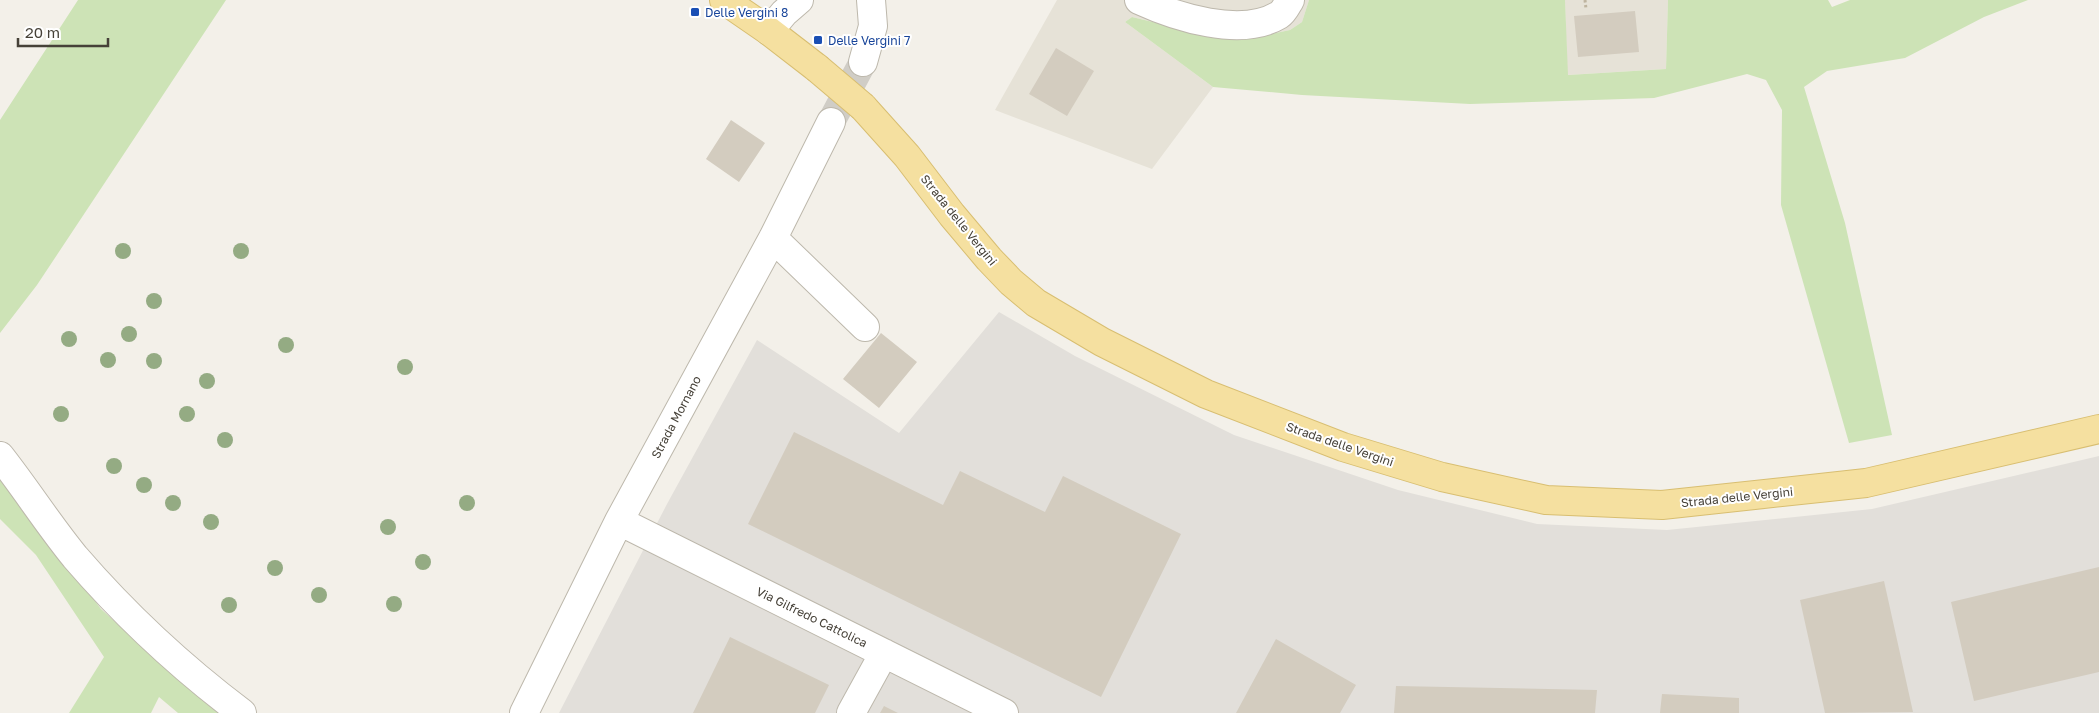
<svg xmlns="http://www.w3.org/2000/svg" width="2099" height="713" viewBox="0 0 2099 713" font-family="'Golos Text',sans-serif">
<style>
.residential{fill:#e6e2d7}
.industrial{fill:#e2dfda}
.green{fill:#cde3b6}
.building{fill:#d3ccbf}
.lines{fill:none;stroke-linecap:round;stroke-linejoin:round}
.minor-tunnel{stroke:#d0cdc6;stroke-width:28;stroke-dasharray:28 14;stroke-linecap:butt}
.minor-casing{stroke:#bdb8ac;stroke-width:30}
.major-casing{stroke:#d8be71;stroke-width:30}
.path{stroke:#beb49f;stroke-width:3;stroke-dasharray:2.5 2.5;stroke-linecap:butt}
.minor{stroke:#fff;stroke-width:28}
.major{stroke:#f5e0a0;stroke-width:28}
.major-bridge-casing{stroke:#d8be71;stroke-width:30;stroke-linecap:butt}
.major-bridge{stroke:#f5e0a0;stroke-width:28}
.tree{fill:#94ab83}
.transit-dot{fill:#1a4fb4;stroke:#fff;stroke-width:2}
.labels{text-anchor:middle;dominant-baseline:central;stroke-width:4;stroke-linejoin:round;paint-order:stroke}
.transit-label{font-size:12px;fill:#164399;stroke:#fff;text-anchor:start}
.street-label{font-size:12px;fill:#464138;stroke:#fff}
</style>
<rect width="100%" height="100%" fill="#f3f0e9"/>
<!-- residential -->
<path class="residential" d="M1057,0H1309L1302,22L1290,30L1252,38L1215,37L1132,17L1125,22L1213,87L1152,169L995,110Z
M1565,0H1668L1666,69L1567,75Z"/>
<!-- industrial -->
<path class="industrial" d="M999,312L1075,356L1234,435L1398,490L1537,524L1667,530L1872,509L2099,456V713H559L667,504L757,340L899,433Z"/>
<!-- green -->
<path class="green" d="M78,0H226L37,285L0,333V120Z
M1309,0H1565L1568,75L1666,69L1668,0H1828L1832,7L1850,0H2028L1984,17L1905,58L1827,71L1804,87L1845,223L1892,435L1849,443L1781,205L1782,110L1766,80L1747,74L1654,98L1470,104L1302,95L1213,87L1125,22L1132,17L1215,37L1252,38L1290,30L1302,22Z
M0,475L101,609L175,676L227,713H178L159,697L151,713H69L104,657L36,555L0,519Z"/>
<!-- building -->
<path class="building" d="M1635,11L1639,52L1578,57L1574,16Z
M1056,48L1094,71L1067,116L1029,94Z
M731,120L765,143L739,182L706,159Z
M881,333L917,362L879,408L843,379Z
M794,432L943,505L960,471L1045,512L1063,476L1181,534L1101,697L748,524Z
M2099,567V672L1974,701L1951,602Z
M1884,581L1913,712L1825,713L1800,600Z
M730,637L829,685L815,713H693Z
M1276,639L1356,685L1340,713H1236Z
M1396,686L1597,690L1595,713H1394Z
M1662,694L1739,698V713H1660Z
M884,706L898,713H880Z"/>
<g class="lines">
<!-- minor-tunnel -->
<path class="minor-tunnel" d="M831,122L863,62"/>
<defs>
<path id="minor" d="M1139,0C1176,17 1241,38 1279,15C1284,12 1287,5 1290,0
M769,31L784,13L799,0
M863,62L873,26L871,0
M773,238L865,327
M0,456C26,489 48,524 75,557C125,615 181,667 242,713
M619,521L1004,713
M524,713L619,521L773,238L831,122
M851,713L884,653"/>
<path id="major" d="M724,0L769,31L817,68
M863,107L907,156L952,215L989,259L1011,282L1036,303L1102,342L1206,394L1343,447L1442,477L1546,500L1662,505L1866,483L2099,429"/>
</defs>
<!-- minor casing -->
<use href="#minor" class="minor-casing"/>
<!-- major casing -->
<use href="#major" class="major-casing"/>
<!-- path -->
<path class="path" d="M1585,0L1586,9"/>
<!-- minor -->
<use href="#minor" class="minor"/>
<!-- major -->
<use href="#major" class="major"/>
<defs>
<path id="major-bridge" d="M817,68L863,107"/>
</defs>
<!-- major-bridge casing -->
<use href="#major-bridge" class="major-bridge-casing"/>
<!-- major-bridge -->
<use href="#major-bridge" class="major-bridge"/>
</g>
<!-- trees -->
<g class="tree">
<circle cx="123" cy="251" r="8"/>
<circle cx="241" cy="251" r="8"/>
<circle cx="154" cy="301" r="8"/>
<circle cx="129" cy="334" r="8"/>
<circle cx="69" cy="339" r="8"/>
<circle cx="286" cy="345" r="8"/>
<circle cx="108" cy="360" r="8"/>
<circle cx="154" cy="361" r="8"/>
<circle cx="405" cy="367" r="8"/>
<circle cx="207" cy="381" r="8"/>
<circle cx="61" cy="414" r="8"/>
<circle cx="187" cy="414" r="8"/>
<circle cx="225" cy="440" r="8"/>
<circle cx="114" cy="466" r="8"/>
<circle cx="144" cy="485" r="8"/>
<circle cx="173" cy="503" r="8"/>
<circle cx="467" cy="503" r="8"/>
<circle cx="211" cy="522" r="8"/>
<circle cx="388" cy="527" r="8"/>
<circle cx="423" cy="562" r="8"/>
<circle cx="275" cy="568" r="8"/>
<circle cx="319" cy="595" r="8"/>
<circle cx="394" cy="604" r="8"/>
<circle cx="229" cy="605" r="8"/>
</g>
<!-- markers -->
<g class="transit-dot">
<rect x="690" y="7" width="10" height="10" rx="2.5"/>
<rect x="813" y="35" width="10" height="10" rx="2.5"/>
</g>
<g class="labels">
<!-- transit labels -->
<g class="transit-label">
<text x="705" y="12">Delle Vergini 8</text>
<text x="828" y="40">Delle Vergini 7</text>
</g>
<!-- street labels -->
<g class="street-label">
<text transform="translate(959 220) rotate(51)">Strada delle Vergini</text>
<text transform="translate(676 417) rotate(-62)">Strada Mornano</text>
<text transform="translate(1340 444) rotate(19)">Strada delle Vergini</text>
<text transform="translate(1737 497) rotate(-6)">Strada delle Vergini</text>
<text transform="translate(812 617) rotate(26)">Via Gilfredo Cattolica</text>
</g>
</g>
<!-- scale -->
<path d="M18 38v8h90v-8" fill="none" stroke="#464138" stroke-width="2.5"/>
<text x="25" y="38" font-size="15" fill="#464138" stroke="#ffffff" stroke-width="4" paint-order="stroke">20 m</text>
</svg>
